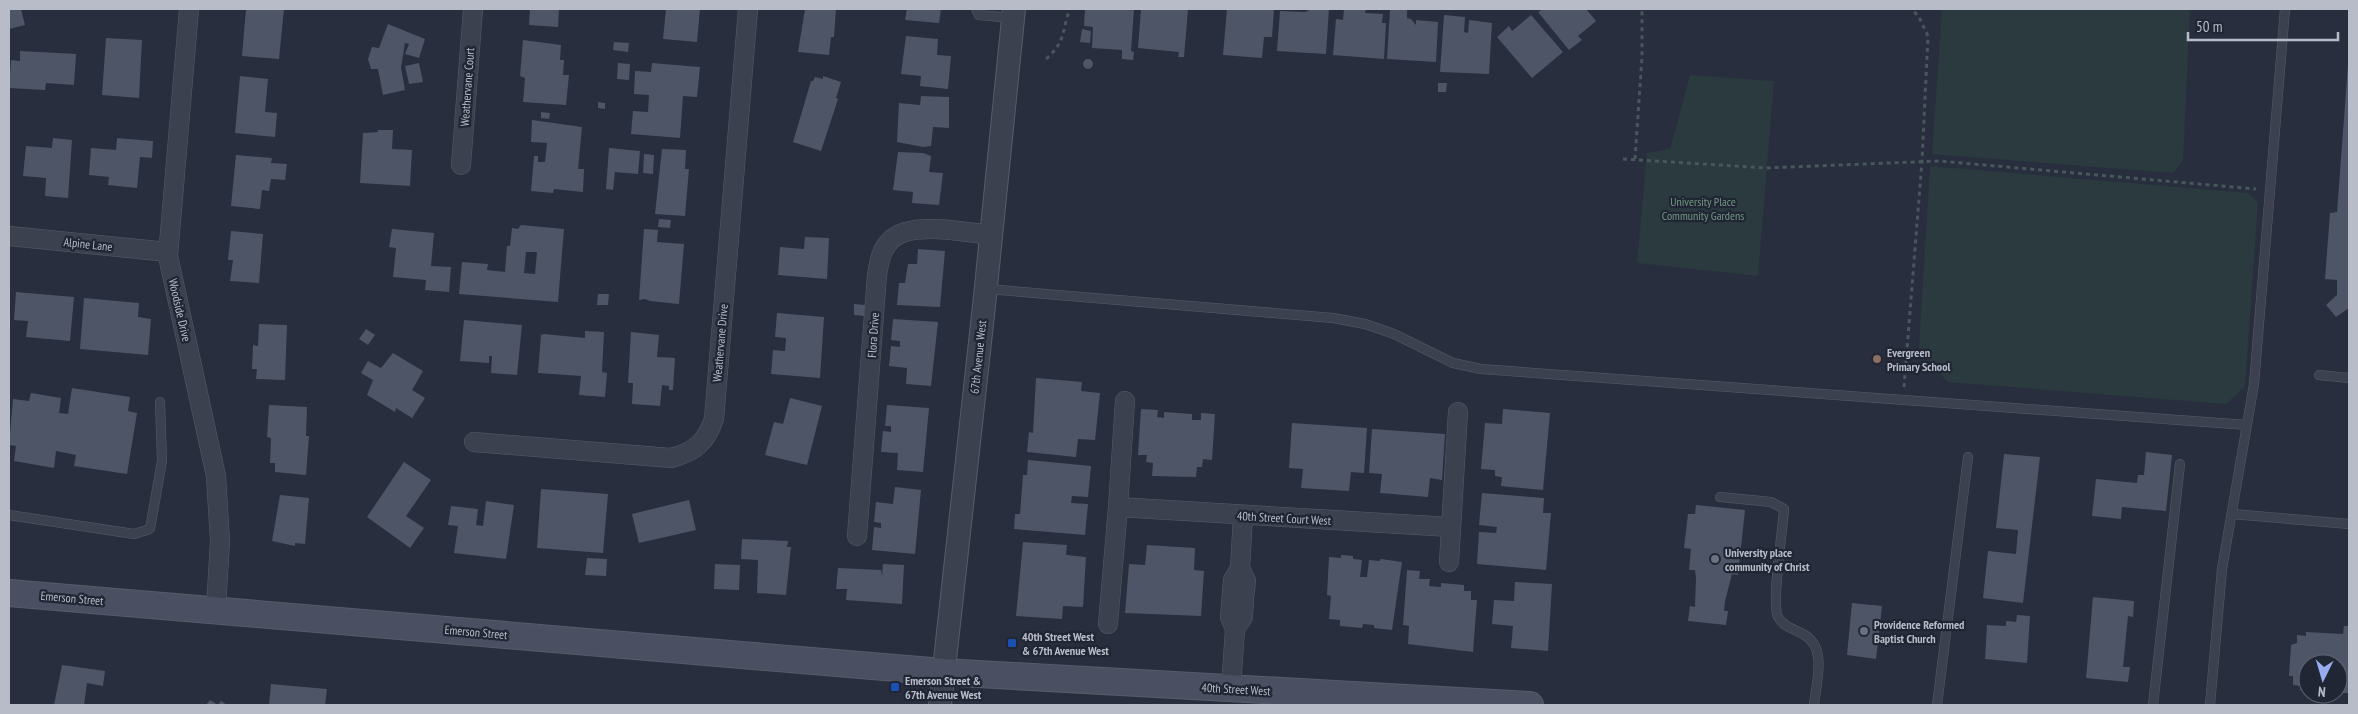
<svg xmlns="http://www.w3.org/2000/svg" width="2358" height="714" viewBox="0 0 2358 714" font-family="'PT Sans Narrow',sans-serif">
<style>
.green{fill:#2a3a3f}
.building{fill:#4e5567;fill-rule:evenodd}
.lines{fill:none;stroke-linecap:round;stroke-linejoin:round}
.service-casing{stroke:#575c69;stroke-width:10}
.minor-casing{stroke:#575c69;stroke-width:20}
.tertiary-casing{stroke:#575c69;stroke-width:24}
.secondary-casing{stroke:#575c69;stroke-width:28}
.path{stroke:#48575c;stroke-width:3;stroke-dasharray:4 4;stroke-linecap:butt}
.service{stroke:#3c414f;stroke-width:9}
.minor{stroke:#3c414f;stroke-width:19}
.tertiary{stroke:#3c414f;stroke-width:22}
.secondary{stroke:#4a4f61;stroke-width:26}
.education-dot{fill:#8d6e63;stroke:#212634;stroke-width:2}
.worship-dot{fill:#6b7280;stroke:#212634;stroke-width:2}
.transit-dot{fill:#1a4fb4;stroke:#212634;stroke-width:2}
.labels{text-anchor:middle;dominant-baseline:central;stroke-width:4.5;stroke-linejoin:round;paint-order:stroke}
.street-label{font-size:12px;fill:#b8bcc9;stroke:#212634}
.park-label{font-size:12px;fill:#729880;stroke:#212634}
.poi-label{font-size:12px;font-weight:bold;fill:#b8bcc9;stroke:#212634;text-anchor:start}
</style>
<rect width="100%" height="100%" fill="#282e3e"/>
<!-- green -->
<path class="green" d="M1942,9H2190L2183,161L2173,173L1932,154Z
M1690,75L1774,81L1758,276L1637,263L1647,153L1670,149Z
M1930,166L2248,193L2258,202L2245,386L2226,404L1947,382L1919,347Z"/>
<!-- building -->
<path class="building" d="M9,9H21L25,25L9,29Z
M246,9H284L279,59L242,56Z
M530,9H559L558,27L529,25Z
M666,9H700L697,42L663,39Z
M805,9H836L834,37H831L829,55L798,52Z
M907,9H941L939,23L905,20Z
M1085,9H1134L1131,51L1134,52L1133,60L1122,59V50L1092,48L1093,27L1084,26Z
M1141,9L1188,10L1184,57H1178L1179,52L1138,48Z
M1227,9H1274L1272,37H1264L1262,58L1223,55Z
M1311,9H1329L1326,54L1277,51L1280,11L1305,12Z
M1344,9H1366L1365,13L1383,14L1382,23H1386L1384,59L1333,55L1336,19L1343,20Z
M1390,9H1407V18L1411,19L1416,25V20L1438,22L1436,62L1387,59Z
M1543,9H1586L1596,21L1578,36L1582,40L1569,50L1538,12Z
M1444,15L1465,17L1464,32L1468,33L1469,20L1492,23L1489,74L1440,72Z
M1531,15L1563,52L1532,78L1497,37L1509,26L1512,31Z
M388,24L425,39L419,58L405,54L409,44L405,43L401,68L405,90L383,95L378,69H371L368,59L372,47L379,48Z
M1082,29L1091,31L1090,43L1080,42Z
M906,36L938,39L937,55L951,56L948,89L920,86L921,76L901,74Z
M106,38L142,40L139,98L102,95Z
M523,40L561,45L560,60H564L563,75H569L566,105L523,102L525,78L520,76Z
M614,42L629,43L628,52L613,50Z
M20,51L76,54L74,85L46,83L45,90L9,88L11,60L20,61Z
M1083 64a5 5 0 1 1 10 0a5 5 0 1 1-10 0Z
M419,63L423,82L409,84L405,66Z
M618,63L630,64L629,80L617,79Z
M652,63L700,67L697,97L683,96L680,138L631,134L633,111L648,112L649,95L634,94L635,71L651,72Z
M2348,65L2349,308L2336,317L2326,305L2337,295V280L2325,279L2330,213L2337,212Z
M240,76L268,79L265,112L277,113L275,137L235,133Z
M823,76L841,82L836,98L838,99L821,151L793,142L811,81H813L815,77L823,79Z
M1438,83H1447L1446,92H1438Z
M921,96L949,97V128L933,127L931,146L923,147L897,142L899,103L920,105Z
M598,102L605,103V109L598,108Z
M541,112L550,113L549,119L541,118Z
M532,120L582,127L578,169H584L583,192L554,189L553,193L531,191L534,156H538V162H545L547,143L531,142Z
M378,130H393L392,149L412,150L410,186L360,183L363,133L378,132Z
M53,138L72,140L68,198L45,196L46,178L23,176L26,146L52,148Z
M117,138L153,141L152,158L140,157L137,188L108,185L109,177L89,175L91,148L116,150Z
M609,148L640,151L638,174L615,172L613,190L606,189Z
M662,149L686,150L685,169H689L685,216L655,214Z
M898,152L923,153L931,156L929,172L943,173L939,205L912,203L913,192L893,190Z
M644,154L654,155L653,174L643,173Z
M236,155L272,158L271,163L287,164L285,180L271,179L269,191L262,190L260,209L231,206Z
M659,219L671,220L670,228L658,227Z
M521,225L564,229L558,302L459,294L462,262L488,264L487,270L505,272L507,246H510L512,228L518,229ZM526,252H537L535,274L524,273Z
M392,229L434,233L431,266L451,267L449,292L425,290L426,280L393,277L396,248L389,247Z
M644,229L658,230L657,242L684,244L679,304L650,301L645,299L639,300Z
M231,231L263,234L259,283L230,281L233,260H228Z
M805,237L829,238L827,279L778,275L780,247L804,249Z
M918,249L945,251L940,307L897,305L899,283H905L908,264H917Z
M16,292L74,297L70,341L26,337L28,321L14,320Z
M598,294H609L608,305H597Z
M84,298L139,303L138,317L151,319L148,355L80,349Z
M854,304L865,305L864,316L854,315Z
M777,313L824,317L820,378L771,374L773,350L785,351L786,338L775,337Z
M893,319L938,322L931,386L906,384L907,368L889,366L891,346L900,347V341L891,340Z
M464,320L522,325L517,375L491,373L492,356H489V363L460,361Z
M259,324L287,325L285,380L256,379L257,369H252L253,345L258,346Z
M366,329L375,335L368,345L359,339Z
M585,331L604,332L602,372L607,373L605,397L579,395L581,376L538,373L541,335L544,334L585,338Z
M631,332L659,335L657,357L675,358L673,390H669V386L662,385L660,406L632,404L633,383H628Z
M393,353L423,371L412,390L425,398L412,418L396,408L395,412L367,395L373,380L361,373L368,361L381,368Z
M1036,378L1082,382L1081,391L1100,393L1095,440L1078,439L1076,457L1027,452L1029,432L1033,433Z
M72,388L130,397L128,411L137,413L127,474L74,466L76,455L56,451L54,468L14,461L16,446L9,445L13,399L29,401L31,393L61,398L59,413L68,414Z
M790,398L822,406L807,465L765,455L774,422L783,424Z
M269,405L307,407L306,436H309L306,475L275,472V463H270L271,438L267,437Z
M887,405L929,408L923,472L897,470L898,453L881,452L883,431L891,432V426H885Z
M1141,409L1158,410L1157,417L1164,418V412L1192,414V420H1201V413L1215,414L1212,460L1203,459L1202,467H1197L1196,477L1152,476L1153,463L1146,462L1147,455H1138Z
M1503,409L1550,413L1543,490L1501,486L1502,477L1495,476V470L1481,469L1485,423L1502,424Z
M1292,423L1367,428L1364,473L1351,472L1349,491L1301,488L1303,469L1289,468Z
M1372,429L1445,434L1442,480L1430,478L1428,497L1380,493L1382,474L1369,473Z
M2146,452L2172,455L2166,511L2122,507L2121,519L2092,516L2096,479L2137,483L2138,475H2144Z
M2004,454L2040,457L2023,603L1983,598L1988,551L2016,554L2018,530L1996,528Z
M1028,460L1091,466L1088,497L1072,496L1071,503L1088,504L1085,535L1014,529L1015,514H1020L1023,475H1027Z
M404,462L431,480L406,516L424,528L410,548L367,517Z
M895,487L921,490L915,554L872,550L874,527L881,528V523L874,522L876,502L893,504Z
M541,489L608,494L603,553L537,548Z
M1482,493L1544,498L1543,513H1551L1546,570L1477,564L1479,532L1496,533L1497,527L1479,525Z
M280,495L309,498L305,544L295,543V546L272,541Z
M689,500L696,530L639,543L632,514Z
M486,501L514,505L506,559L454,553L458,526L448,525L451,506L478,509L476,525L483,526Z
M1696,505L1745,510L1738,575L1732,574L1725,601L1724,611H1728L1726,625L1688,621L1690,606L1695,607L1696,578L1695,570H1689L1691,549L1684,548L1688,514H1695Z
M742,539L788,541L787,547H791L786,595L757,593L758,560L741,559Z
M1023,542L1067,545L1066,555L1086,557L1083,607L1063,606L1062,619L1016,616Z
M1147,545L1195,548L1194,570L1204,571L1201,616L1125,613L1129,564L1145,565Z
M1341,555L1353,556V559L1362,560L1360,577H1367L1369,560L1379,561L1381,559L1402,562L1392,630L1374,628V625L1363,624L1362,628L1340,626V620L1329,619L1331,596L1327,595L1329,557L1341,558Z
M587,558L607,559L606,576L585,575Z
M715,564L740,565L739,590L714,589Z
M883,564L904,565L902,604L846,600L847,589H836L838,568L881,570L882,576Z
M1407,570L1420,571L1419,579H1430L1429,586L1441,587V583L1464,585V591H1471V600H1477L1473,652L1408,644L1409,626L1403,625Z
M1515,582L1552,584L1548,651L1511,648L1513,626L1492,624L1494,600L1514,601Z
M2093,597L2134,601L2133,617L2128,616L2123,667H2130L2128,682L2086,678Z
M1852,603L1882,606L1876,659L1847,655Z
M2017,615L2030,616L2027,663L1985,659L1987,625L2006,626V621L2016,622Z
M2344,626H2349V693H2338V664H2308V690H2300L2301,686L2293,685V676H2289L2291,645L2297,643V635L2306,636V632L2343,634Z
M62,665L105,671L103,686L87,683L84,705H54Z
M271,684L327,689L325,705H269Z
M210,700L218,705L221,701L227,705H206Z"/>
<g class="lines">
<defs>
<path id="service" d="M976,9L979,15L1012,18
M987,289L1333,318L1365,324L1394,334L1453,363L1481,369L2247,425
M2319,375L2349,378
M1720,497L1771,502L1784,509C1783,529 1771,603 1778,617C1784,627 1794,629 1803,634C1828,647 1816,683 1814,705
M2232,514L2349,524
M9,515L134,534L150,529L162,461L160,402
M1937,705L1968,457
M2153,705L2180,464
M2210,705L2222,569L2254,384L2285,9"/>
<path id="minor" d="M189,9L168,256L216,476L220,541L216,609
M461,165L473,9
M9,236L168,252
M474,442L671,458C695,452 706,442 714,419L748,9
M1118,507L1450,527
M857,536L877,275C879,262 881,249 892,239C912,221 965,232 991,235
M1449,562L1458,412
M1108,624L1118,507L1125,401
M1235,629L1230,617L1233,580L1240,568L1243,516
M1231,688L1235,629L1243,617L1244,598L1246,581L1240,568"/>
<path id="tertiary" d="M940,705L984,306L1014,9"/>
<path id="secondary" d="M9,593L943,672L1530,705"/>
</defs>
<!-- service casing -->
<use href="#service" class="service-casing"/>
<!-- minor casing -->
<use href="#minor" class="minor-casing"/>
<!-- tertiary casing -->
<use href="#tertiary" class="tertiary-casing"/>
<!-- secondary casing -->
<use href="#secondary" class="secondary-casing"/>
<!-- path -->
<path class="path" d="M1046,59C1067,40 1061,32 1070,9
M1623,159L1765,168L1939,161L2256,189
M1635,159L1642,57V9
M1904,387L1922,161L1928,36L1919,17L1912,9"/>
<!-- service -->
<use href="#service" class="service"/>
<!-- minor -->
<use href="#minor" class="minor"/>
<!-- tertiary -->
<use href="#tertiary" class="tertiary"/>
<!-- secondary -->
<use href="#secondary" class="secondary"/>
</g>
<!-- markers -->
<circle class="education-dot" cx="1877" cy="359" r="5"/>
<g class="worship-dot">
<circle cx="1715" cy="559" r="5"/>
<circle cx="1864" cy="631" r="5"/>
</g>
<g class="transit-dot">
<rect x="1007" y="638" width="10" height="10" rx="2.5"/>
<rect x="890" y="682" width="10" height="10" rx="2.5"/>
</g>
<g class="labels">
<!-- street labels -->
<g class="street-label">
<text transform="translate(467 87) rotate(-86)">Weathervane Court</text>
<text transform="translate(88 244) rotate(6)">Alpine Lane</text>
<text transform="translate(180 310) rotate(77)">Woodside Drive</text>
<text transform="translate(873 335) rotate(-86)">Flora Drive</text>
<text transform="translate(720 343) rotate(-85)">Weathervane Drive</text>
<text transform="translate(978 357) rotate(-84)">67th Avenue West</text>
<text transform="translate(1284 518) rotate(3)">40th Street Court West</text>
<text transform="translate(72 598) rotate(5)">Emerson Street</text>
<text transform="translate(476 632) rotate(5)">Emerson Street</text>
<text transform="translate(1236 689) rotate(3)">40th Street West</text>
</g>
<!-- park labels -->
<g class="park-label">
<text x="1703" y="201">University Place<tspan x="1703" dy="14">Community Gardens</tspan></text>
</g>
<!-- poi labels -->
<g class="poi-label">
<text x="1887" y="352">Evergreen<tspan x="1887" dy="14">Primary School</tspan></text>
<text x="1725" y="552">University place<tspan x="1725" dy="14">community of Christ</tspan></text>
<text x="1874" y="624">Providence Reformed<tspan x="1874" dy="14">Baptist Church</tspan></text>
<text x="1022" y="636">40th Street West<tspan x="1022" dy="14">&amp; 67th Avenue West</tspan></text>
<text x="905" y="680">Emerson Street &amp;<tspan x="905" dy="14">67th Avenue West</tspan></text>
</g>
</g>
<!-- border -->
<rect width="2358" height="714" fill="none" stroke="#b8bcc9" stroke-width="20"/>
<!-- north arrow -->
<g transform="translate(2323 679) rotate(185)"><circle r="24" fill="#212634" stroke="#5d6270"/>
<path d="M0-4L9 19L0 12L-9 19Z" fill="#97acef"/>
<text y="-8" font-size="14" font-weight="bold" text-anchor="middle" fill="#b8bcc9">N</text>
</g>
<!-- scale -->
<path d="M2188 32v8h150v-8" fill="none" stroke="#b8bcc9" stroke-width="2.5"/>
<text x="2196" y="32" font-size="15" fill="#b8bcc9" stroke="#212634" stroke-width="4" paint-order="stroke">50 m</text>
</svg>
